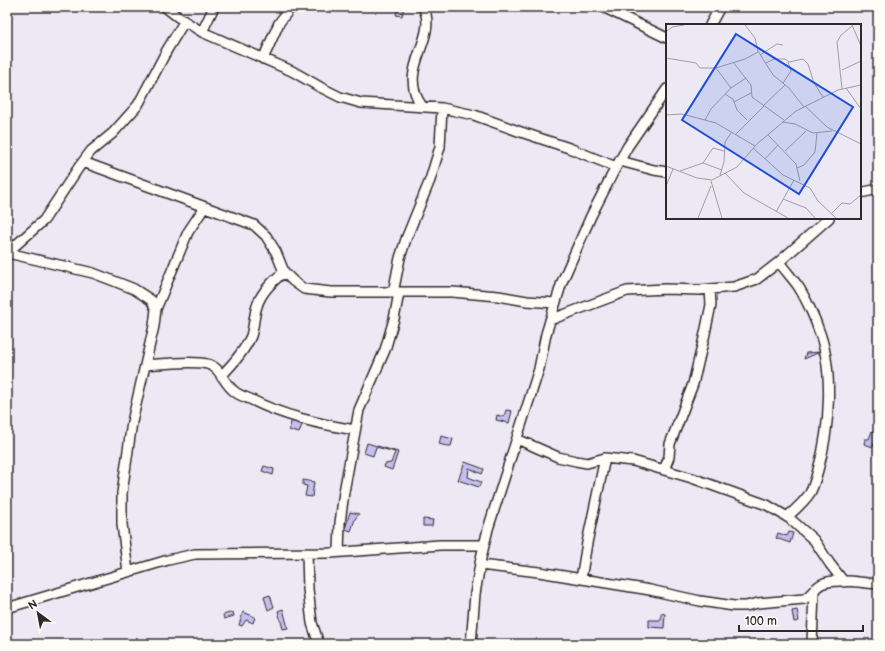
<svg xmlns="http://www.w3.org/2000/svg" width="885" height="651" viewBox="0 0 885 651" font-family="'Balsamiq Sans',sans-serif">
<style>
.building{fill:#c6bef0;stroke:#2b2b2b}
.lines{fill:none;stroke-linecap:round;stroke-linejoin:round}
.minor-casing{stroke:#2b2b2b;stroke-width:12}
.minor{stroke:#fdfcf7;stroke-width:9}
.inset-road{fill:none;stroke:#9f9da4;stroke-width:1}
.view{fill:#1d4ed8;fill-opacity:0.15;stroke:#1d4ed8;stroke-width:2}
.inset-edge{fill:none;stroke:#2b2b2b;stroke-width:2}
</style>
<rect width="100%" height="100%" fill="#ece9f5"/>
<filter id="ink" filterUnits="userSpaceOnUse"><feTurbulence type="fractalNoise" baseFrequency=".025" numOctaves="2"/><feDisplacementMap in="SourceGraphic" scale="8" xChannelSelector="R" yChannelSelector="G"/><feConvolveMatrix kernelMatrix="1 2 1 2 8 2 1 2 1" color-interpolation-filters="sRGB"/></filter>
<g filter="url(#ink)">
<!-- building -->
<path class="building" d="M398,7H404L402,16L396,15Z
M820,352L804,359L806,353Z
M506,410L512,411L509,423L496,420L497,415L504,417Z
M292,419L303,422L299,433L289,430Z
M872,431L877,432L873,447L864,444L865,439H869Z
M441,436L453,439L451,446H447L439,444Z
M367,443L398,452L392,470L384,467L385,464L391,463L395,452L376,447L373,456L364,453Z
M465,462L484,469L482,474L469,468L468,477L481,482L479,487L458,480Z
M264,466L274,469L273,475L262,471Z
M303,480L314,482L312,497L305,496L307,486L303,485Z
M350,512L359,514L355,519L351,531L345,529Z
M423,519L433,520L432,526H423Z
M789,532L793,533L790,543L776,538L778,533L787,536Z
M270,595L274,607L268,610L264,597Z
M283,609L288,628L283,629L278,611Z
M797,610L799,621L794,622L792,611Z
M233,612L234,616L224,619L223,615Z
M243,612L255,617L253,623L246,620L242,626L239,625Z
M661,613L665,614L664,628L649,627V620H661Z"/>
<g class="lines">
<defs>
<path id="minor" d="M165,7L178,17L202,32L292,71L320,87L340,97L361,103L442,108L474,115L518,131L569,148L616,167
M603,7L667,38
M710,25L720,7
M202,32L214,7
M263,59L279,23L291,7
M422,106C395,69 440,38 423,7
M620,161L654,170L667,172
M83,162L254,225L266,236L276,252L284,272L293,281L304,289L331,292H452L498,296L527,301L555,303
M860,193L878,189
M7,253L44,220L79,167L91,151L113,133L138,105L167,50L184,22
M8,253L93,273L114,281L134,289L151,300L156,309L154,326L132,422L122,493V524L128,572
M779,262C785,270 792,278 798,286C805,297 814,316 818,328C834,368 830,428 818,470C816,477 814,486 810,493C804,502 795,510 787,517
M393,293L400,258L406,239L430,180L440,147L442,108
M156,309L188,232L204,208
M550,320L627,291L665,289L699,290L734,287L757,279L779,262L829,218
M146,365C162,364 192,360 207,364C221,367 223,383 234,391C238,395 245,397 250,399C283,416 319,424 355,430
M221,376C233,364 244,352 251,336C254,326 254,315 257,306C261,292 274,280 284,272
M517,439L558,457L576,461L587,463L605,458L633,461L692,478L767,505L789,518L814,540L830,564L844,582
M664,470L669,457L670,444L693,384L704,338L711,305L710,289
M339,552L340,523L344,492L359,410L385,350L394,319L399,293
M307,553L308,589L312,623L319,644
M480,565L539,572L650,590L700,601L734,606H746L758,603L804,599C812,595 816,585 824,583C838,578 863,583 878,584
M581,579L587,543L605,458
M7,608L168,560L195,554L330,553L440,545H484
M471,644L475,594L481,558L488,529L539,369L546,334L562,282L591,216L616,167L628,146L667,89
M812,644L814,592"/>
</defs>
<!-- minor casing -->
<use href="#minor" class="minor-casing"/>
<!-- minor -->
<use href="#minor" class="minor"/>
</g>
</g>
<!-- overview -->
<g transform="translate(666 24)">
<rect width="195" height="195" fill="#ece9f5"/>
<path class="inset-road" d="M79,1L89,14L92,27L107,51L123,64L138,83M186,1L195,22M0,8L6,3L18,1M94,31L111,20L117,21M0,34L30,39L34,44H50L79,35L92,28M67,38L85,61L86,73L118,96M100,39L108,35H119L123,38L137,35L142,40L148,59L157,73M176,46L195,37M117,59L125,47L122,38M65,64L80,54M180,64L195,85M176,65L171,18L175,11L186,2M59,70L67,75L71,86L81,96M68,78L85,69M98,81L119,61M139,82L161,103L195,120M0,91L16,90L50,99L89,122M39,96L45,85L65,64L50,44M116,98L129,100L147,109L166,107M69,111L98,82M102,111L130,140L134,157M87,124L117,151L144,164L152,177L170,194M119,127L140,107M99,135L112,121M37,139L47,124L58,127M0,142L31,154L46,156L71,143L91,120L130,87L172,66L195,61M131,144L138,141L149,128L151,109M14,147L37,139L56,146M59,149L78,169L122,194M54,151L58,138L59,118L65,109M45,157L56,194M0,162L7,145M117,175L140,184L149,194M110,188L128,156M165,190L176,179L184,180L195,171M32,194L45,162"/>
<path class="view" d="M70,10L187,83L133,170L16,96Z"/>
<rect width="195" height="195" class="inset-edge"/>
</g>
<!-- margin -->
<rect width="885" height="651" fill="none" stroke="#fdfcf7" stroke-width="24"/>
<rect x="12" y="12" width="861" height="627" fill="none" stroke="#2b2b2b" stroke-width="1.5" filter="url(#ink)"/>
<!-- north arrow -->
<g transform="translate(38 613) rotate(328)" stroke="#fdfcf7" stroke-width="3" paint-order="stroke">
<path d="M0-3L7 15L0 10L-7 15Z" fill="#2b2b2b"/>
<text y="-6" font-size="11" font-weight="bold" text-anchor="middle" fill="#2b2b2b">N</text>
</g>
<!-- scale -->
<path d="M739 625v6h124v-6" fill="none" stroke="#2b2b2b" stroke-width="2"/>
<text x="745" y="625" font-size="12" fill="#2b2b2b" stroke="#fdfcf7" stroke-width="3" paint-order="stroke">100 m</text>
</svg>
